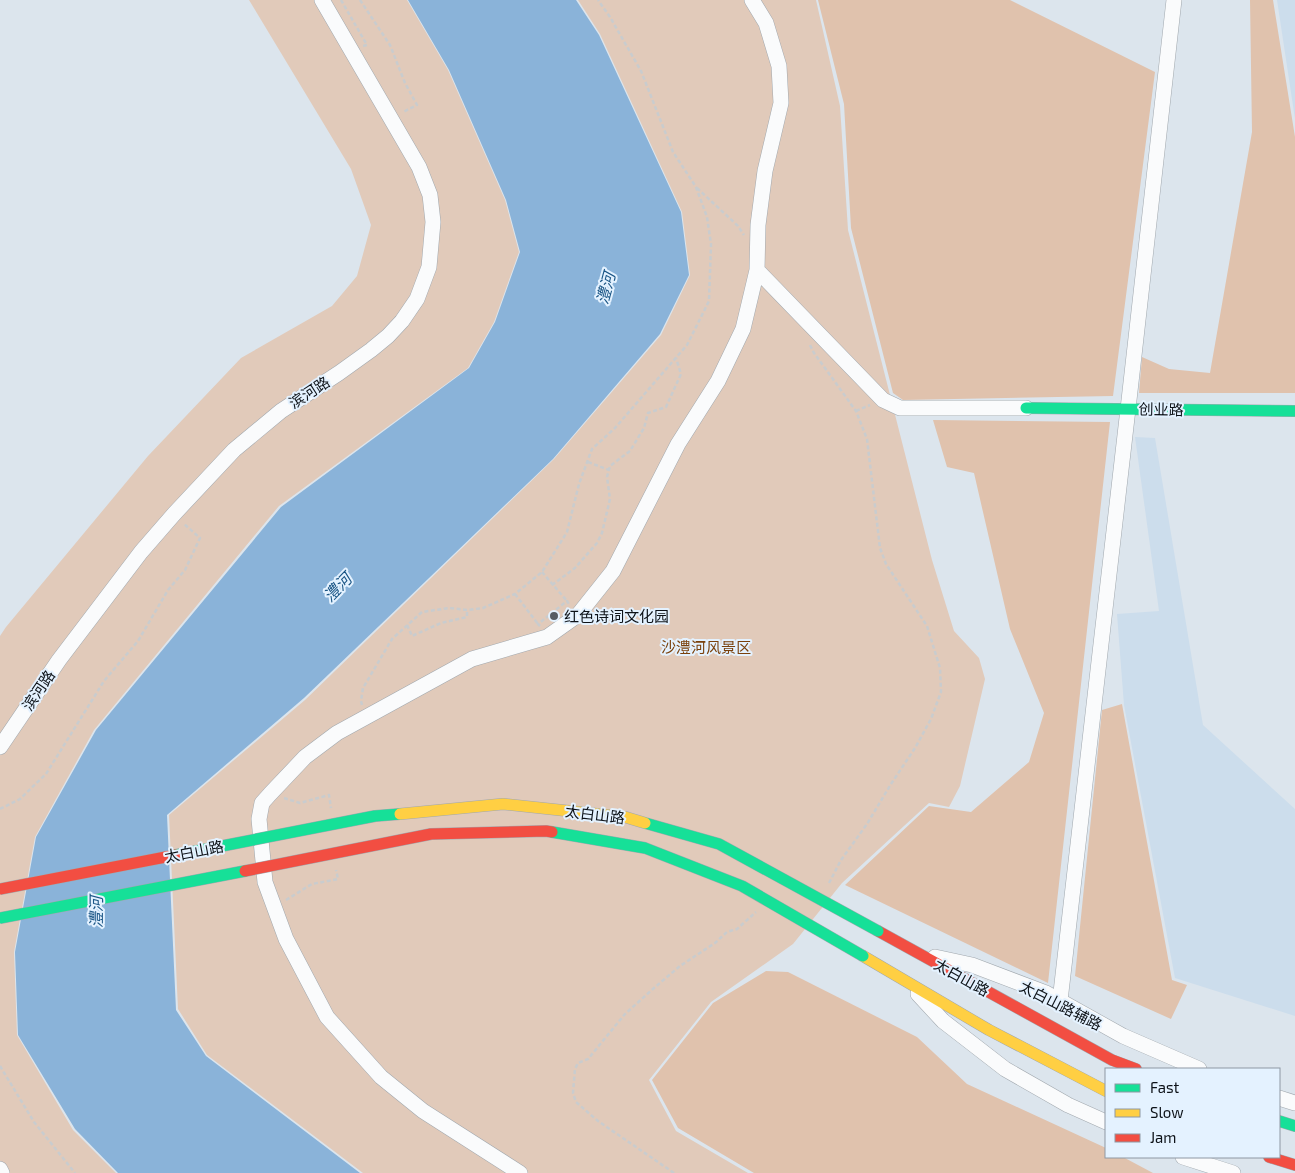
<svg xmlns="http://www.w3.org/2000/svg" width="1295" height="1173" viewBox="0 0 1295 1173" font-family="'Exo 2','Noto Sans SC',sans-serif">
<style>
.built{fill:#ccddec}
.green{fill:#e1caba}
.forest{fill:#e0c2ad}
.water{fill:#8ab3d9}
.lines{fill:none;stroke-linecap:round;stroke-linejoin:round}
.street-casing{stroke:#a1a8ae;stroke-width:16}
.fast-casing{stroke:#a1a8ae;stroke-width:12}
.slow-casing{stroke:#a1a8ae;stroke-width:12}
.jam-casing{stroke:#a1a8ae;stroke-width:12}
.path{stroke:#c9ccce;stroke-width:2.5;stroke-dasharray:4 2.5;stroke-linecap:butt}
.street{stroke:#fafbfc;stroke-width:15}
.fast{stroke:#16e098;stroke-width:11}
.slow{stroke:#ffcf43;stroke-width:11}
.jam{stroke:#f24e42;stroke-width:11}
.fast-bridge-casing{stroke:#a1a8ae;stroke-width:12;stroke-linecap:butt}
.slow-bridge-casing{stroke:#a1a8ae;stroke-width:12;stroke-linecap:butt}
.jam-bridge-casing{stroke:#a1a8ae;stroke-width:12;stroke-linecap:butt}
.fast-bridge{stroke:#16e098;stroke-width:11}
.slow-bridge{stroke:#ffcf43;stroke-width:11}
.jam-bridge{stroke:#f24e42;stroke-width:11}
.poi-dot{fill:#555c63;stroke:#e4f2ff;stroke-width:2}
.labels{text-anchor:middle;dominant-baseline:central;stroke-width:4;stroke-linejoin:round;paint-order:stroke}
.street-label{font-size:15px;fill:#0d1218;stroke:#e4f2ff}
.poi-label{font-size:15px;fill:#0d1218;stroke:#e4f2ff;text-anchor:start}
.park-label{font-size:15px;fill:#7a410c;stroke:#e4f2ff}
.water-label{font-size:16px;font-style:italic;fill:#1b5686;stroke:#e4f2ff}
</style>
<rect width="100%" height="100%" fill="#dce5ed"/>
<!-- built -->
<path class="built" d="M1277,0H1295V119Z
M1135,437L1155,438L1203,725L1295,809V1016L1175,978L1124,705L1117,614L1159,611Z"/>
<!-- green -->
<path class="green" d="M249,0H407L448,70L505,200L519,252L494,322L468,368L279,506L94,730L35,837L14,952L17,1035L73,1130L116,1173H0V636L6,627L148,456L241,358L332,306L357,276L371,225L351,169Z
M578,0H816L840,106L848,230L932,560L954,631L979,658L985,679L960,786L949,807L929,803L842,883L793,944L711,1002L649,1080L676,1131L748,1173H363L207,1055L178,1009L169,815L305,700L554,459L661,335L690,275L682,212L600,34Z"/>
<!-- forest -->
<path class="forest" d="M818,0H1010L1155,72L1113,396L903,400L893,393L851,228L844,104Z
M1250,0H1273L1295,137V393H1139L1142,357L1169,369L1210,373L1252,132Z
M933,420L1110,422L1048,983L845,885L929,806L971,812L1029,762L1044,713L1010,629L974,473L947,467Z
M1122,704L1172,980L1187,985L1171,1019L1075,976L1102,710Z
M766,971L788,972L917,1037L967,1084L1106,1148V1157H1123L1153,1173H754L678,1128L652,1080L713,1003Z"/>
<!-- water -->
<path class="water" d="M408,0H576L599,35L681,212L689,275L660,334L553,459L304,698L167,815L176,1010L206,1056L360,1173H118L75,1129L18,1035L15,952L36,837L96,730L281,507L469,368L495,322L520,252L506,200L449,70Z"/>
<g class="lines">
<defs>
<path id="street" d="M757,270L883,400L900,408H1026
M0,747L59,660L141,552L174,514L234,450L281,411L339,373L371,350L388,336L402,321L417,299L429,267L433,222L430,195L419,167L322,0
M935,957L972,965L1046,993L1123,1036L1199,1069
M918,994L943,1021L1005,1069L1068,1105L1106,1122
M1060,1001L1128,409L1174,0
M1279,1098L1295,1103
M1183,1157L1233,1173
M0,1169L2,1173
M520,1173L423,1111L381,1077L327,1017L286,939L265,882L259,819L262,803L270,794L305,757L337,733L472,659L547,637L578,615L613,571L678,444L718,381L743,329L757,270L758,225L765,171L781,103L779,66L766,23L752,0"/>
<path id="fast" d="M1026,408L1295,411
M1279,1121L1295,1126"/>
<path id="slow" d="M863,956L989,1030L1106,1091"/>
<path id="jam" d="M878,931L1112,1060L1136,1069
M1269,1157L1295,1165"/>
</defs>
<!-- street casing -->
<use href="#street" class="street-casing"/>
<!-- fast casing -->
<use href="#fast" class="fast-casing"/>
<!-- slow casing -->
<use href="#slow" class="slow-casing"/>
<!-- jam casing -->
<use href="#jam" class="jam-casing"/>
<!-- path -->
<path class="path" d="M341,0L367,45L363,46
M360,0L390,45L405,83L417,105L403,112
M697,188L738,226L744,235
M810,345L814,353L856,411L867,439L880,548L886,564L927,626L940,668L941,692L931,719L915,748L891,784L867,824L841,860L828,885
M856,411L870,405
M588,462L609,470
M542,572L567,601
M552,585L575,568L597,543L602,533L610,499L607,477L610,466L630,451L644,428L648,413L666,407L681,374L676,358
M515,594L538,624
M407,625L412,636L441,623L467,617V610
M540,626L538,624L567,601L569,604
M362,705L361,701L363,688L392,639L422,612L449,608L467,610L483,608L515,594L542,572L567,532L579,484L592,449L615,428L687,345L709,301L711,244L707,217L696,187L673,152L641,71L610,17L598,0
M284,798L300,803L329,795L331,808
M0,809L20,799L46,774L104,681L138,641L168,590L185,570L200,538L183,523
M286,900L312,884L338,879L336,870
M0,1066L34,1122L75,1173
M674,1173L598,1121L576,1102L573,1093L575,1069L578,1063L588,1059L625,1014L654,988L680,966L715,943L727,932L737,929L756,912"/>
<!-- street -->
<use href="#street" class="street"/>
<!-- fast -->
<use href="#fast" class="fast"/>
<!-- slow -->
<use href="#slow" class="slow"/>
<!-- jam -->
<use href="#jam" class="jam"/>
<defs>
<path id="fast-bridge" d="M645,823L719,844L878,931
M552,832L645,848L742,886L863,956
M176,855L375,816L400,814
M0,918L245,871"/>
<path id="slow-bridge" d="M400,814L503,804L625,817L645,823"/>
<path id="jam-bridge" d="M245,871L431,834L546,831L552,832
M0,889L176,855"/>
</defs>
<!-- fast-bridge casing -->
<use href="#fast-bridge" class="fast-bridge-casing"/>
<!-- slow-bridge casing -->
<use href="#slow-bridge" class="slow-bridge-casing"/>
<!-- jam-bridge casing -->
<use href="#jam-bridge" class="jam-bridge-casing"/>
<!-- fast-bridge -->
<use href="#fast-bridge" class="fast-bridge"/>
<!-- slow-bridge -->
<use href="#slow-bridge" class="slow-bridge"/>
<!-- jam-bridge -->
<use href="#jam-bridge" class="jam-bridge"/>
</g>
<!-- markers -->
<circle class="poi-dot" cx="554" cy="616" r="5"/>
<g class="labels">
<!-- street labels -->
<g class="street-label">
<text transform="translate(309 392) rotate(-33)">滨河路</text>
<text transform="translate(1161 409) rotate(1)">创业路</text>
<text transform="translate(38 690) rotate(-56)">滨河路</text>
<text transform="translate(595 814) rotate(7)">太白山路</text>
<text transform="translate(194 851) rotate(-11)">太白山路</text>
<text transform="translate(962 977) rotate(29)">太白山路</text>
<text transform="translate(1061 1005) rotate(27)">太白山路辅路</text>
</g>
<!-- poi labels -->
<g class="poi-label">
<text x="564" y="616">红色诗词文化园</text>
</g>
<!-- park labels -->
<g class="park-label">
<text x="706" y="647">沙澧河风景区</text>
</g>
<!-- water labels -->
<g class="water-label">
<text transform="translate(605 288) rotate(-75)">澧河</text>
<text transform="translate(337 587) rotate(-46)">澧河</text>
<text transform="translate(95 912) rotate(-90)">澧河</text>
</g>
</g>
<!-- legend -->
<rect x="1105" y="1068" width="175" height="90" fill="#e4f2ff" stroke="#8e98a3"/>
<rect x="1115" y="1084" width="25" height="8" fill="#16e098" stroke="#8e98a3"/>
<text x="1150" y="1093" font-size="15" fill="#0d1218">Fast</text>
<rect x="1115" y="1109" width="25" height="8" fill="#ffcf43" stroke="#8e98a3"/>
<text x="1150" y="1118" font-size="15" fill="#0d1218">Slow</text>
<rect x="1115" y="1134" width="25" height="8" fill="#f24e42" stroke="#8e98a3"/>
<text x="1150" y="1143" font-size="15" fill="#0d1218">Jam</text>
</svg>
